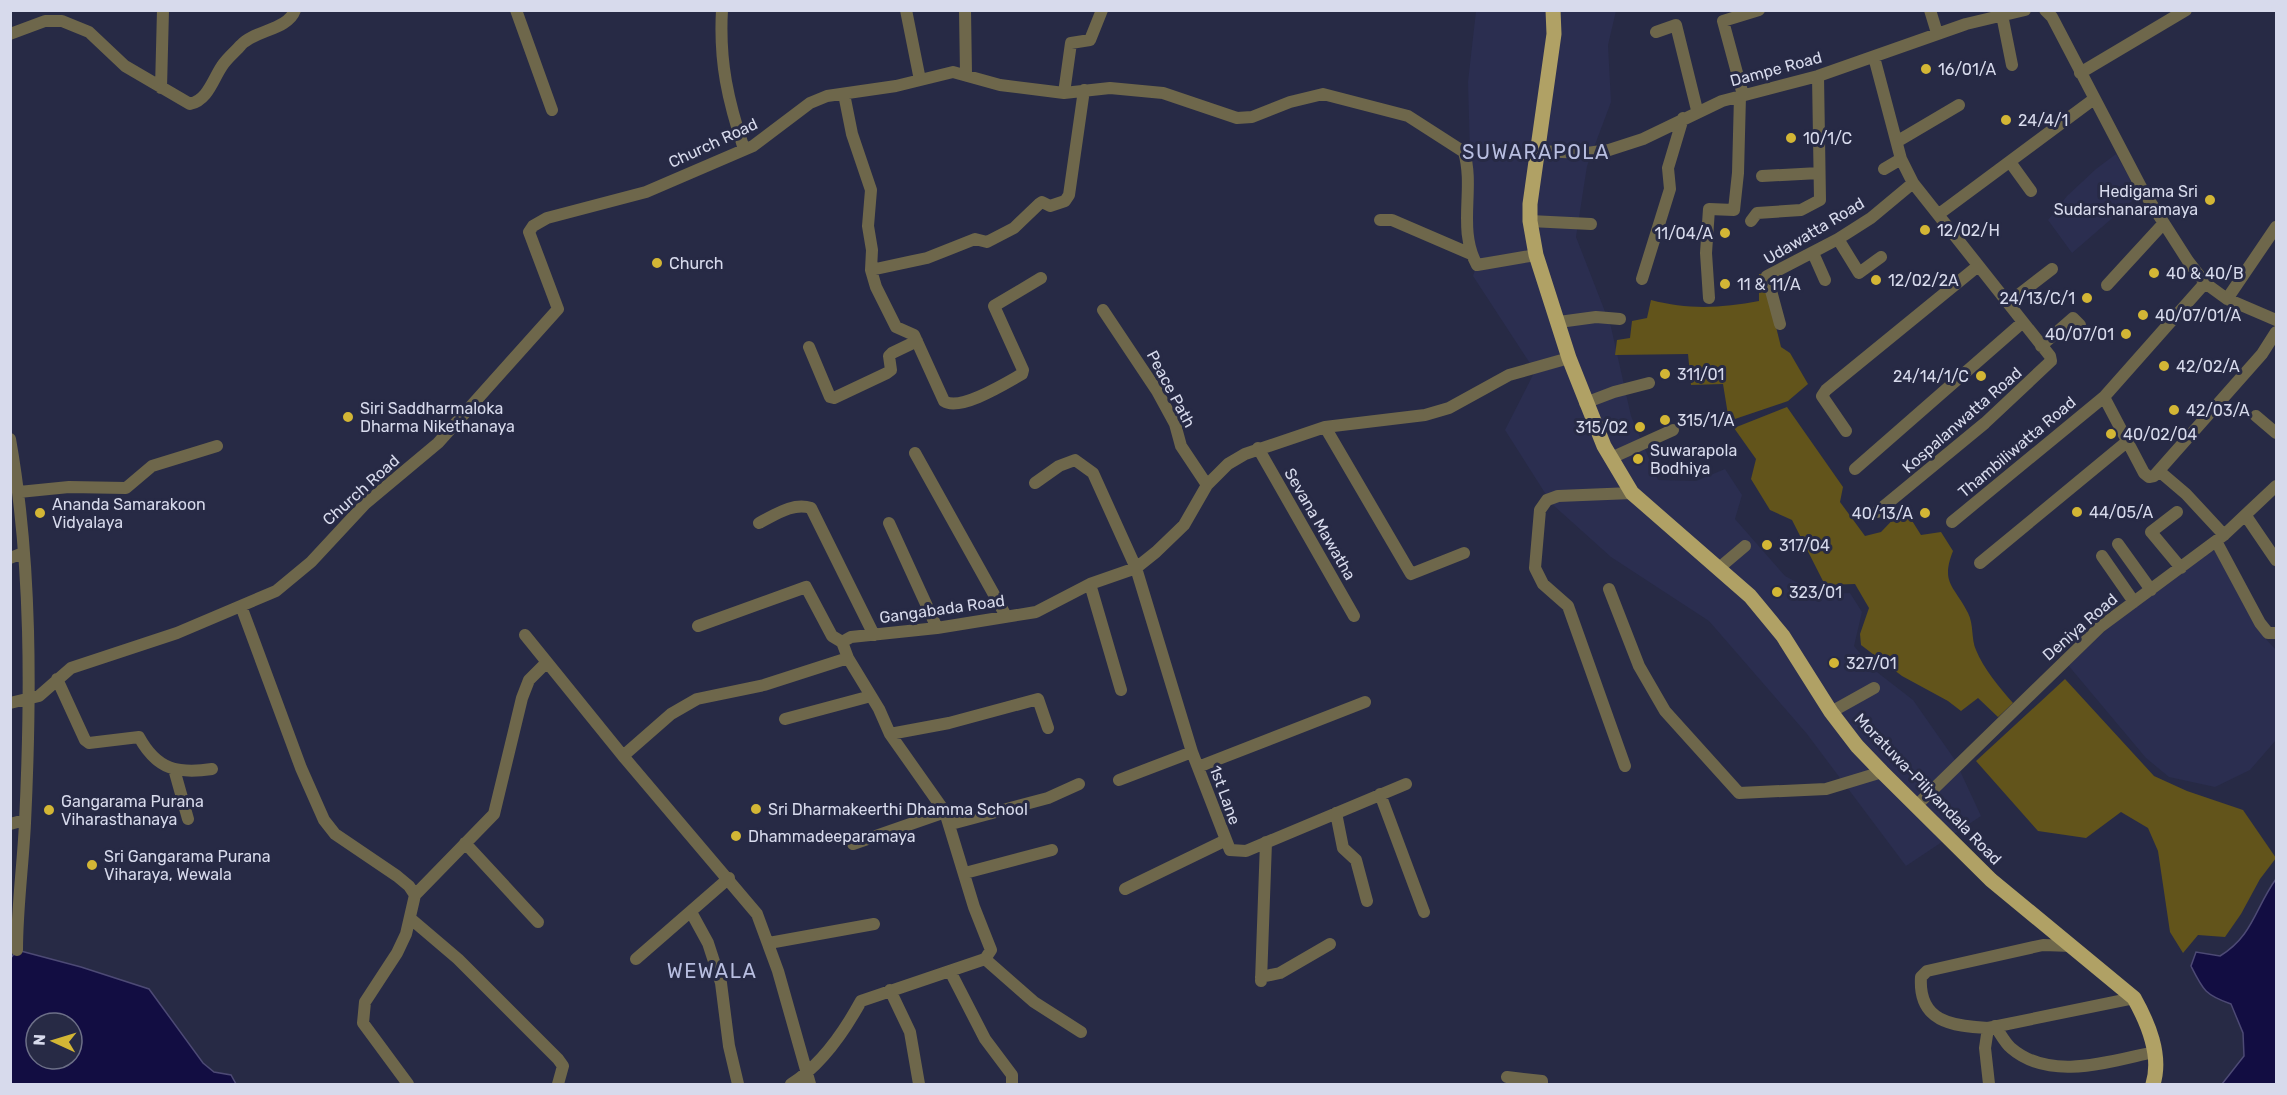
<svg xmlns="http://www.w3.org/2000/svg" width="2287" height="1095" viewBox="0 0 2287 1095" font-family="Rubik,sans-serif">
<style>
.built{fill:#2b2e50}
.green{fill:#62541b}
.water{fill:#120d42;stroke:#4d4a75;stroke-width:1.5;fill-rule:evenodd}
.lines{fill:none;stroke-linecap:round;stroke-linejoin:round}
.minor{stroke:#6e674b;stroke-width:12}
.major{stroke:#b0a165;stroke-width:15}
.poi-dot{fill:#d3b635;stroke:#272a45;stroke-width:2}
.labels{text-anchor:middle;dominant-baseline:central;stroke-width:6;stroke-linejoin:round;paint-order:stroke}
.street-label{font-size:16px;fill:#d7daec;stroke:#272a45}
.poi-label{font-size:16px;fill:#d7daec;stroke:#272a45;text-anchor:start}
.quarter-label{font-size:20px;letter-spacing:1.5px;fill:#b8bee0;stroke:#272a45}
</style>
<rect width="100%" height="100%" fill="#272a45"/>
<!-- built -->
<path class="built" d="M1476,11H1616L1608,45L1611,102L1587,166L1576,237L1611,327L1631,416L1658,480L1696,481L1725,469L1742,495L1735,519L1785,576L1819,594L1850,593L1862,612L1854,646L1873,669L1913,700L1955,760L1981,816L1906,866L1807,734L1709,621L1611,557L1552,504L1505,430L1535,371L1473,276L1477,264L1467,207L1470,154L1468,82Z
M2116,154L2139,195L2072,253L2048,220L2067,196L2096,169Z
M2214,545L2265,638L2276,650V740L2250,770L2215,787L2169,777L2146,758L2068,665L2102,633Z"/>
<!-- green -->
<path class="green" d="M1759,274H1763L1781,347L1790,353L1808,384L1788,401L1729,421L1723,384L1691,385L1688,354L1615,355L1617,340L1630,338L1632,321L1647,318L1651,300C1688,310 1722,308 1759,301Z
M1787,407L1843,487L1840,502L1865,536L1881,532L1904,508L1921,535L1941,532L1953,551C1940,584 1955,586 1968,613C1974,625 1971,639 1976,650C1983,668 2000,688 2013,703L1998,717L1978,698L1961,711L1948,701L1902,676L1861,645L1860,634L1869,608L1855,584L1825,585L1792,520L1770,510L1751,479L1756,459L1734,428Z
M2065,679L2154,776L2187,791L2243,810L2276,858L2260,879L2241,914L2225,937L2198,935L2183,953L2170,932L2158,851L2148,828L2121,812L2086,838L2038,831L1976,761Z"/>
<!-- water -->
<path class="water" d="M2276,879V1084H2222L2244,1056L2243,1033L2231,1004C2205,995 2203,990 2191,966L2196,952L2220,956C2253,936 2255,908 2276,879Z
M17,950L81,967L149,989L203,1063L214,1072L231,1075L236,1084H11L10,959ZM36,1023H72V1059H36Z"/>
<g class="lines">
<!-- minor -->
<path class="minor" d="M516,10L552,110
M722,10C719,62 728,101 744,149
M906,10L920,80
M965,10L966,74
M1930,10L1937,33
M2045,10L2052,17L2142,189L2188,261L2205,283L2227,299L2276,320
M2002,15L2012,65
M1656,32L1676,25L1697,110
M10,34L45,21H62L89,32L125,66L190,104C208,100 213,79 222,66C227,58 235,52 241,45C255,30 288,30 295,10
M1874,57L1901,159L1913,183L2050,356L2051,361L1985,423L1877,512
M2080,73L2186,10
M161,88L163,10
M1064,93L1071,43L1090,40L1102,10
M844,94L852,134L871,190L868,226L872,250L871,270L876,287L896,327L914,335L944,401C960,412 1006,383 1022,374L1023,370L994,306L1041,278
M1743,95L1723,21L1759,10
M1898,141L1959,105
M1537,151L1587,153L1609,150L1643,139L1722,101L1818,76L1966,24L2025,10
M2010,162L2031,191
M1884,169L1901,159
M1762,176L1819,173
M1939,214L2094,99
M1380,220H1392L1471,254
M1530,221L1591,224
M1751,221L1757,213L1801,210L1820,200L1818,76
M1838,239L1859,273L1881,257
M1813,253L1825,280
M871,270L927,258L975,239L987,242L1014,228L1039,204L1042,202L1050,206L1065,201L1069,195L1084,90
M1642,279L1670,189L1668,168L1683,118
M2107,285L2163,224
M1709,298L1706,253L1709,209L1734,210L1738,173L1740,96
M2227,299L2276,227
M2008,303L2052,269
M1103,310L1157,391L1175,424L1181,446L1207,485
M1559,322L1596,317L1620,319
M1780,324L1767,276L1838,239L1871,218L1913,183
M2041,346L2073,318L2080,325
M809,347L830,397L834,398L887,373L891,370L889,356L892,353L917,341
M2104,397L2144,473L2149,477L2154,476L2262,354L2276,332
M1585,403L1614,392L1649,383
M2256,416L2276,433
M1325,427L1411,574L1464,553
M1846,431L1822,396L1826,390L1978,266
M10,439C32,563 31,697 25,823C23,865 17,908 17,950
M1258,448L1354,616
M915,453L1006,616
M1611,458L1673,430
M1855,469L2023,322
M2159,471L2186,494L2224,535
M1035,483L1059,466L1075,460L1093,473L1136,568L1192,752L1230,850L1246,851L1406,784
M19,492L69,487L126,488L152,466L217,446
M2177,512L2151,532L2181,568
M2246,516L2276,560
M1952,522L2104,397L2205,283
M759,523C775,515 793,502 811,508L874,635
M889,523L937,628
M2216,541L2260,623L2268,633H2276
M2118,544L2151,590
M2102,556L2134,602
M10,558L23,553
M1980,563L2129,440
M1719,568L1745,546
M1090,584L1121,690
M1609,589L1639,666L1665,711L1739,793L1826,789L1882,772
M241,606L301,768L324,820L335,834L397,876L409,886L415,895L406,934L397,953L365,1002L363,1023L408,1084
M698,626L806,587L832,636L842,642
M525,635L623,756
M57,679L85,740L89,743L139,737C157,770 178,774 212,769
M10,703L39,696L71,668L177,633L276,591L311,562L365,504L438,443L558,309L529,232L533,226L547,218L646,192L753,146L810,103L827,96L896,86L953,72L1000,85L1064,93L1110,88L1163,93L1237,118L1252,117L1290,102L1323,94L1408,116L1464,152C1475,189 1457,229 1477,265L1536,255
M1831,712L1874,688
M785,719L871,696
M890,734L949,723L1038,699L1048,728
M1625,766L1568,606L1543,584L1535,568L1540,510L1547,500L1558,496L1632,493
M1198,767L1365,702
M174,769L188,819
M1119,780L1192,752
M1380,794L1424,912
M1917,805L2100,627L2224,535L2276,486
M1336,813L1343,848L1356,860L1367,901
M10,824L25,820
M951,824L1048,798L1079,784
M465,843L538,922
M853,844L945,812
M965,873L1052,850
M1125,889L1224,841
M415,895L494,814L522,698L529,680L545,664
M691,912L708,943L721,983L729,1046L738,1084
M411,919L458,959L558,1059L563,1066L558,1084
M769,943L874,924
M636,959L729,878
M985,959L1034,1002L1081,1032
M950,971L985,1039L1012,1075V1084
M1261,977L1280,973L1330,944
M1261,981L1266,842
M890,990L910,1032L919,1084
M1995,1026C2000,1033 2005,1043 2011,1048C2050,1082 2111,1061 2154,1052
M1988,1028C1952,1026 1918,1022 1921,977L1927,971L2043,945L2072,946
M1507,1077L1542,1081V1084
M791,1084C822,1065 844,1032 861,1001L985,959L991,950L974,907L945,812L890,734L879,709L848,658L842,642L851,637L937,628L1036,612L1090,584L1136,568L1156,552L1184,525L1207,485L1228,464L1245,454L1325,427L1425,415L1449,408L1509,375L1569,358
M810,1084L778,971L757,914L623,756L671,714L697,699L764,685L848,658
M1989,1084L1985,1048L1988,1028L2134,998"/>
<!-- major -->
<path class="major" d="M1553,10L1554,34L1530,204V221L1536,255L1569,358L1604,446L1632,493L1750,596L1783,636L1831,712L1857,746L1882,772L1991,880L2134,998C2148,1023 2162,1055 2153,1084"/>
</g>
<!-- markers -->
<g class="poi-dot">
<circle cx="1926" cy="69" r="6"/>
<circle cx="2006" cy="120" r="6"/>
<circle cx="1791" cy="138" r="6"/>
<circle cx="2210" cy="200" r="6"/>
<circle cx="1925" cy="230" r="6"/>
<circle cx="1725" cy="233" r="6"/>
<circle cx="657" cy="263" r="6"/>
<circle cx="2154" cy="273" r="6"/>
<circle cx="1876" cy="280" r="6"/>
<circle cx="1725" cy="284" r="6"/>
<circle cx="2087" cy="298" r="6"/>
<circle cx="2143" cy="315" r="6"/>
<circle cx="2126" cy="334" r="6"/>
<circle cx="2164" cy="366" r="6"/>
<circle cx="1665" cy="374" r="6"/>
<circle cx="1981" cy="376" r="6"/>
<circle cx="2174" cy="410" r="6"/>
<circle cx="348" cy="417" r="6"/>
<circle cx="1665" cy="420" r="6"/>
<circle cx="1640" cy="427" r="6"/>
<circle cx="2111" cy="434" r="6"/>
<circle cx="1638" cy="459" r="6"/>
<circle cx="2077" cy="512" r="6"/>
<circle cx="40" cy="513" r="6"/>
<circle cx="1925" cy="513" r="6"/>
<circle cx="1767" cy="545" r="6"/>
<circle cx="1777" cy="592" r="6"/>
<circle cx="1834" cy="663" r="6"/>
<circle cx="756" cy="809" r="6"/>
<circle cx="49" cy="810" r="6"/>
<circle cx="736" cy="836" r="6"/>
<circle cx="92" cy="865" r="6"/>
</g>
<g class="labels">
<!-- street labels -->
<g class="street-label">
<text transform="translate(1776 69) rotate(-15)">Dampe Road</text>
<text transform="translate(713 143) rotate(-25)">Church Road</text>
<text transform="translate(1814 231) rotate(-31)">Udawatta Road</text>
<text transform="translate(1171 389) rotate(62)">Peace Path</text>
<text transform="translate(1962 420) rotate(-41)">Kospalanwatta Road</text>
<text transform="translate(2017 447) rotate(-40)">Thambiliwatta Road</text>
<text transform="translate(361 490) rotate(-42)">Church Road</text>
<text transform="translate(1320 524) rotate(60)">Sevana Mawatha</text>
<text transform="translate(942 609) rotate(-8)">Gangabada Road</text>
<text transform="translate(2080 627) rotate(-41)">Deniya Road</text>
<text transform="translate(1928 789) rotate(46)">Moratuwa-Piliyandala Road</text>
<text transform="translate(1225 795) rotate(70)">1st Lane</text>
</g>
<!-- poi labels -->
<g class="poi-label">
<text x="1938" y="69">16/01/A</text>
<text x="2018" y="120">24/4/1</text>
<text x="1803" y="138">10/1/C</text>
<text x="2198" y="191" text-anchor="end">Hedigama Sri<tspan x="2198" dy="18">Sudarshanaramaya</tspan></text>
<text x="1937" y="230">12/02/H</text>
<text x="1713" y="233" text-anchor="end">11/04/A</text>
<text x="669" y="263">Church</text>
<text x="2166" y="273">40 &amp; 40/B</text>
<text x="1888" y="280">12/02/2A</text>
<text x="1737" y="284">11 &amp; 11/A</text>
<text x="2075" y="298" text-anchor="end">24/13/C/1</text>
<text x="2155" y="315">40/07/01/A</text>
<text x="2114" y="334" text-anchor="end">40/07/01</text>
<text x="2176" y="366">42/02/A</text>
<text x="1677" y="374">311/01</text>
<text x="1969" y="376" text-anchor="end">24/14/1/C</text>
<text x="360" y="408">Siri Saddharmaloka<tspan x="360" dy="18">Dharma Nikethanaya</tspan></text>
<text x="2186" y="410">42/03/A</text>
<text x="1677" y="420">315/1/A</text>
<text x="1628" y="427" text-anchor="end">315/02</text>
<text x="2123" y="434">40/02/04</text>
<text x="1650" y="450">Suwarapola<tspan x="1650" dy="18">Bodhiya</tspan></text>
<text x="52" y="504">Ananda Samarakoon<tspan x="52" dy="18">Vidyalaya</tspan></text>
<text x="2089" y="512">44/05/A</text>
<text x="1913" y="513" text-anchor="end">40/13/A</text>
<text x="1779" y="545">317/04</text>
<text x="1789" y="592">323/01</text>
<text x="1846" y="663">327/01</text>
<text x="61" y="801">Gangarama Purana<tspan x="61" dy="18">Viharasthanaya</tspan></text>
<text x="768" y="809">Sri Dharmakeerthi Dhamma School</text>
<text x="748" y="836">Dhammadeeparamaya</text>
<text x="104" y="856">Sri Gangarama Purana<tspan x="104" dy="18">Viharaya, Wewala</tspan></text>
</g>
<!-- quarter labels -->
<g class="quarter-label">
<text x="1536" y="152">SUWARAPOLA</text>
<text x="712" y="971">WEWALA</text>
</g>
</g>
<!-- border -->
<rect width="2287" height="1095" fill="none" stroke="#d7daec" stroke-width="24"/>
<!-- north arrow -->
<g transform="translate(54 1041) rotate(274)"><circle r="28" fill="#272a45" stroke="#6d7088" stroke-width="1.5"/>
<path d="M0-4.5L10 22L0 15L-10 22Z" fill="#d3b635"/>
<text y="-9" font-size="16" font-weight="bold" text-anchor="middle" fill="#d7daec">N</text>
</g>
</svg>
